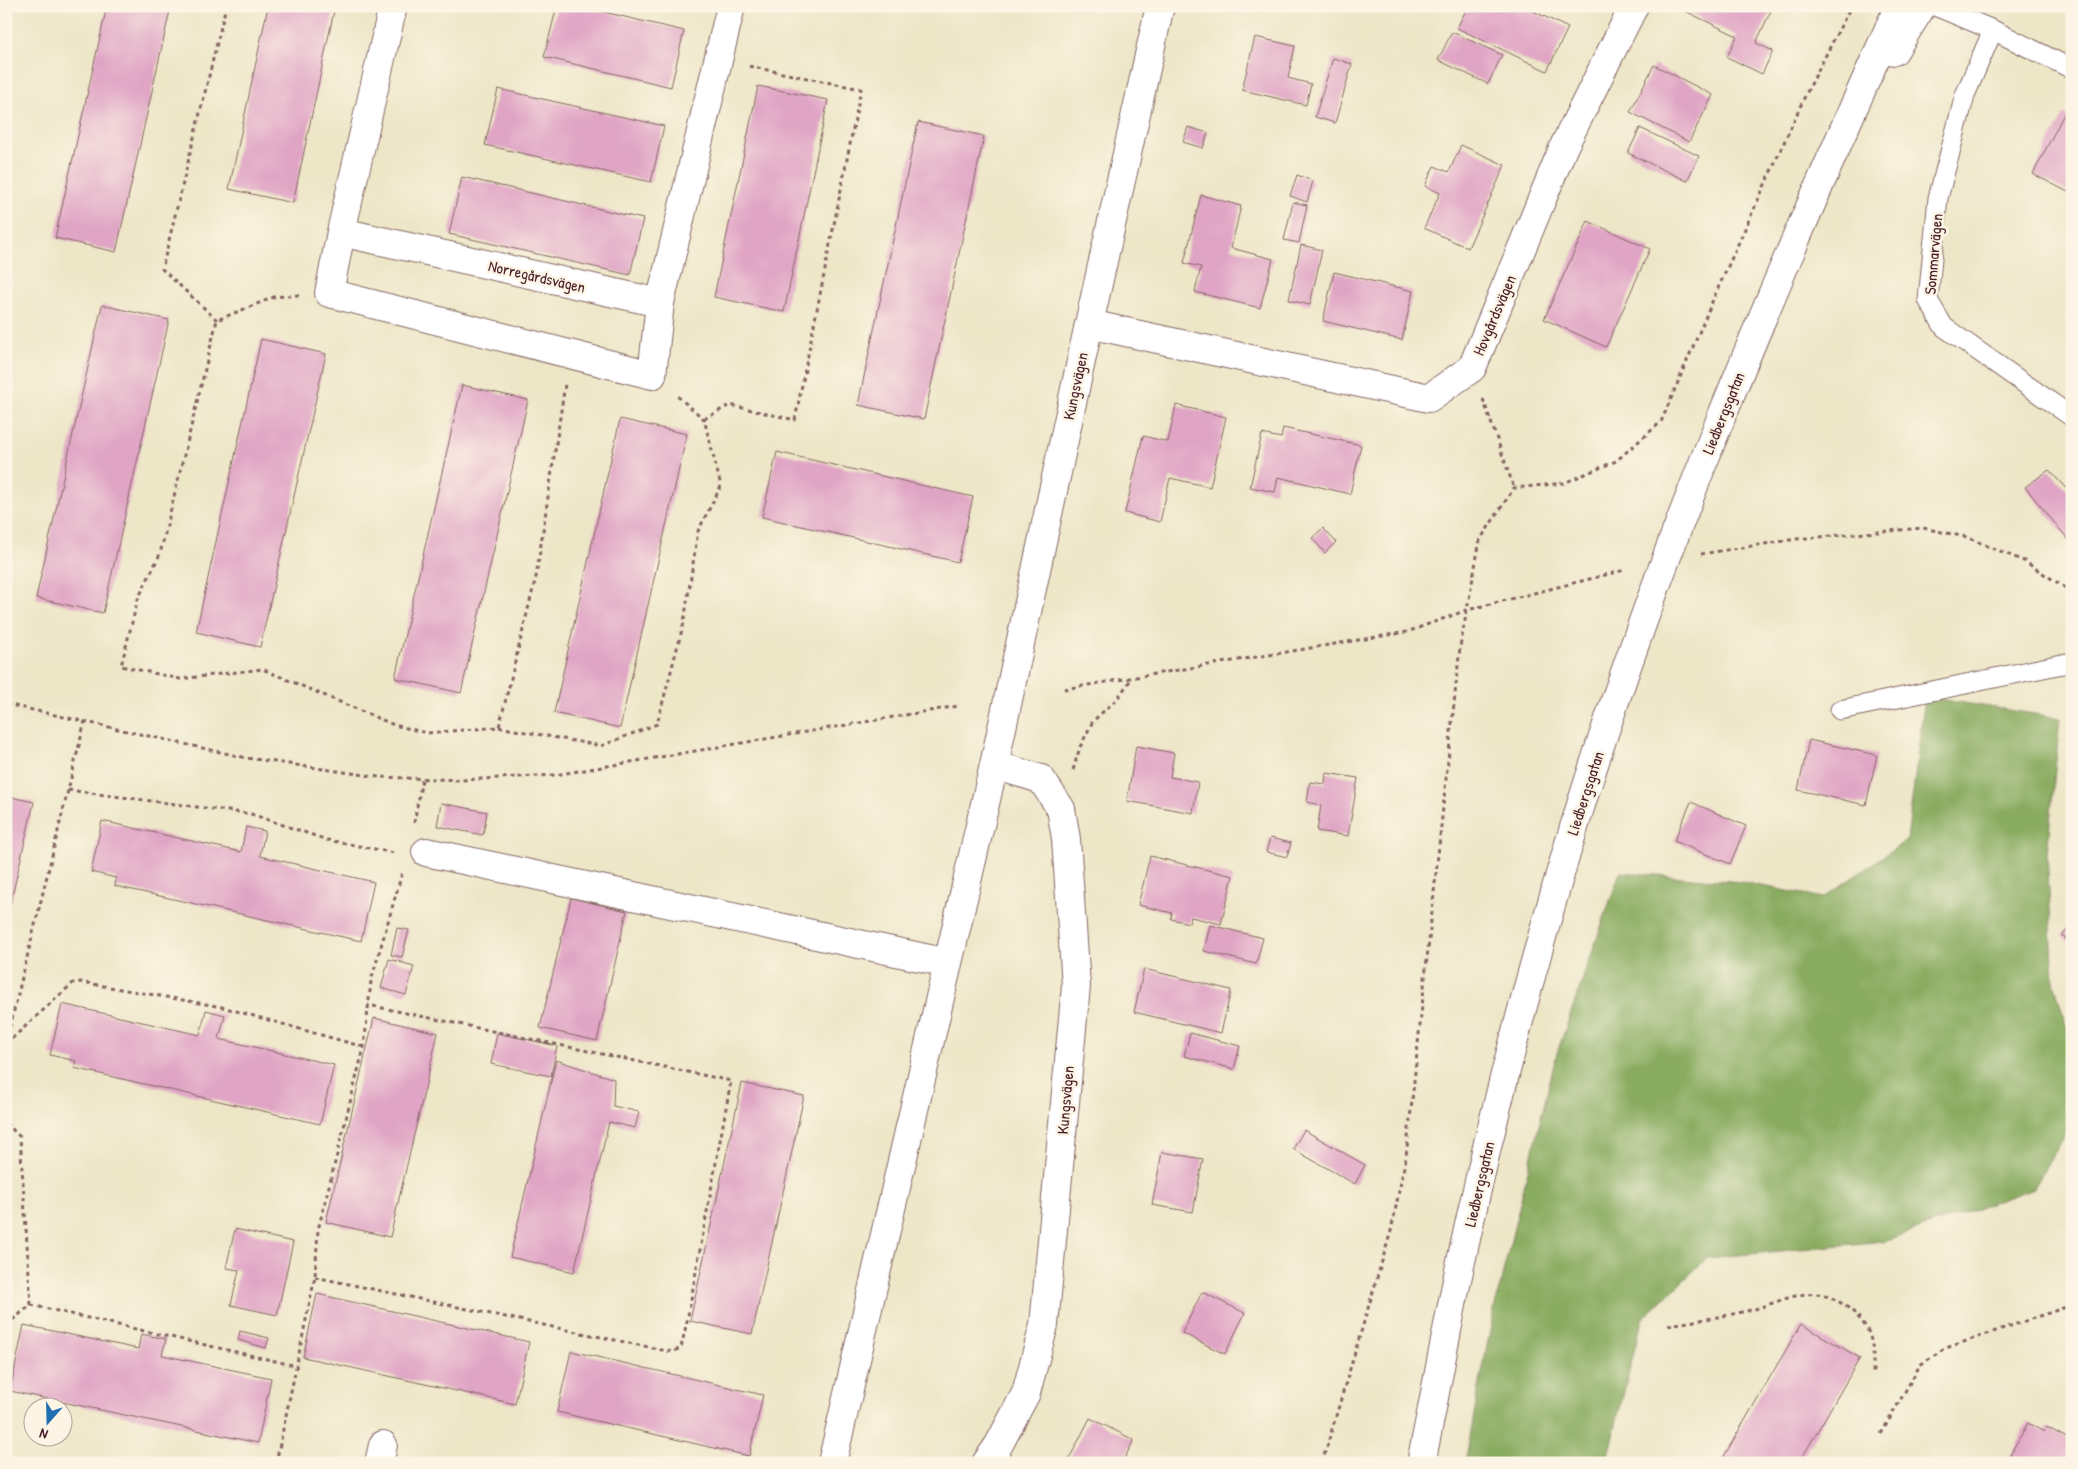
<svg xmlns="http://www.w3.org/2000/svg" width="2078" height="1469" viewBox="0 0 2078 1469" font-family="'Patrick Hand',sans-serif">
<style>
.forest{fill:#89ac61;stroke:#6a6646}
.building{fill:#e0a5c5}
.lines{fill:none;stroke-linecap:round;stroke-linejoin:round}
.service-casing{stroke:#836562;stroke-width:21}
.minor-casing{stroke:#836562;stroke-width:30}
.tertiary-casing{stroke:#836562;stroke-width:30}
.path{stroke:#836562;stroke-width:3;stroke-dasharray:4 4;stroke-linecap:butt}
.service{stroke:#fff;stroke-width:19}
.minor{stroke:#fff;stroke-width:28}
.tertiary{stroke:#fff;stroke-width:28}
.labels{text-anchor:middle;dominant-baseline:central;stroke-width:5;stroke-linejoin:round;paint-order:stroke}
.street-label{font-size:16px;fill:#4a1f2b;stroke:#fcf5e5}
</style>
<rect width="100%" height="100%" fill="#fcf5e5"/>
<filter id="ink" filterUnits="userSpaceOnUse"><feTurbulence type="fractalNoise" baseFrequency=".02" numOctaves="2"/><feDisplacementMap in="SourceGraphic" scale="10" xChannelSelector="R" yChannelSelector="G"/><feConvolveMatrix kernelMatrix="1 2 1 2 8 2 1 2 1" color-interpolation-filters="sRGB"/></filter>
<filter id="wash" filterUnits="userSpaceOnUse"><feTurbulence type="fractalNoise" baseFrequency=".0096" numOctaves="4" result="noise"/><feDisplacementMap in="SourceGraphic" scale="20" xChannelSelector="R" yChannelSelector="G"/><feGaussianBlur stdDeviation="1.12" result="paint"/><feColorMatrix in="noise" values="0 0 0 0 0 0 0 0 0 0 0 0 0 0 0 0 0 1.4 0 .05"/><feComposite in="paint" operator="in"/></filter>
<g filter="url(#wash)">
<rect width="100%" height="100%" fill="#ede6c7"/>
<!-- forest -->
<path class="forest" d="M1925,697L2060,718L2047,854L2054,982L2072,1046V1122L2034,1188L1884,1241L1707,1258L1642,1320L1606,1463H1465L1493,1314L1556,1056L1620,872L1741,882L1823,898L1907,840Z"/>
<g id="blocks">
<!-- building -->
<path class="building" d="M107,6H171L116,252L55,238Z
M268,6H335L293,203L229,189Z
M557,6H579L684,31L671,87L544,57Z
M1468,6H1523L1568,28L1547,71L1457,28Z
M1683,6H1773L1756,43L1773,51L1762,74L1727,57L1737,36L1681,9Z
M1452,32L1502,55L1488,84L1438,60Z
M1255,37L1295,46L1288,78L1311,84L1306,105L1242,90Z
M1333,58L1352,64L1335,123L1315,117Z
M1654,65L1713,95L1689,142L1630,112Z
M758,86L828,100L784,312L714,297Z
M498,89L664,126L651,182L485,145Z
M2064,114L2072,118V194L2033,174Z
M918,122L984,136L924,419L858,405Z
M1188,127L1208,133L1203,148L1183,142Z
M1640,128L1699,156L1687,181L1628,153Z
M1461,145L1505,165L1468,248L1424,228L1440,193L1425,186L1434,166L1449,172Z
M1297,175L1313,181L1307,202L1290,196Z
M462,177L643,219L630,275L449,234Z
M1201,195L1241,206L1231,248L1273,259L1260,308L1195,292L1201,267L1184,263Z
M1293,202L1307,205L1299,243L1284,240Z
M1588,221L1650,249L1606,347L1544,319Z
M1301,245L1322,250L1310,305L1289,300Z
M1334,272L1413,291L1402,340L1323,321Z
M102,305L169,320L103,613L36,598Z
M261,339L326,354L260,647L196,632Z
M462,385L528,400L461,693L395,678Z
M1176,405L1226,417L1210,487L1170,478L1160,522L1125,513L1143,436L1168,442Z
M620,419L687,434L620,728L554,713Z
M1283,428L1361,445L1350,494L1278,477L1275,492L1250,487L1262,434L1281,438Z
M777,452L973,497L958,562L762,517Z
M2049,470L2072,495V544L2025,487Z
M1323,528L1336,542L1325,553L1312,538Z
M1809,740L1877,755L1866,805L1798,790Z
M1136,746L1174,753L1170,777L1198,782L1193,813L1127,801Z
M1326,773L1358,778L1348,836L1317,831L1321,805L1307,802L1310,782L1325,784Z
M6,796L34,802L7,918H6Z
M1691,802L1746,826L1730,864L1674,841Z
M441,803L487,812L483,835L437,826Z
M102,821L241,852L246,827L265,831L260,856L374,882L361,941L115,886L116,878L91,872Z
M1270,838L1291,843L1287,857L1266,852Z
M1150,856L1233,876L1221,924L1191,917L1189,923L1171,919L1172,913L1138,905Z
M571,898L627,911L597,1041L540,1028Z
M2072,924V944L2062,936Z
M1210,925L1263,938L1256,964L1204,951Z
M397,928L409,930L402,957L391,955Z
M389,959L414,966L406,995L381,988Z
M1144,969L1231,990L1221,1033L1134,1012Z
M62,1004L200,1035L206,1010L225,1015L219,1039L334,1065L320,1124L74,1068L76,1061L50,1055Z
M374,1018L438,1033L390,1237L326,1222Z
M497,1033L557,1046L551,1076L491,1064Z
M1190,1033L1240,1046L1234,1069L1184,1056Z
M556,1060L614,1079L613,1106L639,1112L635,1128L609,1122L574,1272L510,1257Z
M742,1083L804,1096L752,1334L690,1321Z
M1304,1130L1365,1165L1355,1184L1293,1149Z
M1162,1152L1203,1159L1193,1212L1152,1205Z
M235,1229L293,1242L277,1315L231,1305L239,1270L226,1268Z
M1202,1292L1245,1313L1225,1354L1182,1333Z
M317,1294L529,1342L515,1404L303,1357Z
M1801,1324L1860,1358L1799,1463H1720Z
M24,1325L138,1349L141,1334L166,1339L162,1355L271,1378L258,1443L10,1391Z
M240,1331L269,1338L266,1348L238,1340Z
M571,1351L763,1395L749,1456L557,1412Z
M1090,1418L1134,1440L1122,1463H1067Z
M2028,1423L2044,1432L2047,1427L2072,1441V1463H2005Z"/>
</g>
</g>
<g filter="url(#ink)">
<use href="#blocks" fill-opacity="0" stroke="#836562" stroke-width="1"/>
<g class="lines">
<defs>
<path id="service" d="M1935,6L1993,30L2072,69
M1993,30L1965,95L1938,198L1928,300L1944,327L2072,417
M1840,710L2072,662"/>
<path id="minor" d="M393,6L341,232L660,303L731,6
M341,232L329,293L652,375L660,303
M1089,324L1429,398L1472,368L1564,146L1634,6
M426,852L948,963
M379,1463L383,1445
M832,1463L994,765L1089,324L1160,6
M986,1463L998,1446L1026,1393L1044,1325L1076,986L1066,839L1061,809L1041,779L994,765"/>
<path id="tertiary" d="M1894,51L1922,6
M1421,1463C1435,1397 1446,1331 1460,1266C1490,1125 1527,985 1568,847C1655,558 1775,281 1899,6"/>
</defs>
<!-- service casing -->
<use href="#service" class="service-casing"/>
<!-- minor casing -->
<use href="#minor" class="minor-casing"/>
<!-- tertiary casing -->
<use href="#tertiary" class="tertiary-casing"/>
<!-- path -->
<path class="path" d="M299,295L274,297L217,320L160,554L138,599L121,666L180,679L262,669L394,725L427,733L499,727L536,577L565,384
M217,320L162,269L226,6
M1483,399L1514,488
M704,419L730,405L795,420L861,89L748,66
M1701,554L1796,539L1923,528L1966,537L2024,561L2072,592
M1064,689L1407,632L1467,610L1625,570
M6,704L247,758L379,777L462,780L555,775L958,706
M499,727L601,746L657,724L684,622L698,531L721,486L704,419L676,395
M1073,770L1080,747L1093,721L1117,699L1132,678
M68,790L251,814L327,840L395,853
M414,823L422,779
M6,1043L85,721
M6,1044L73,983L81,982L222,1007L364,1047
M6,1123L20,1137L31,1305
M315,1277L672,1352L681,1348L687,1321L731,1081L368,1005
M6,1325L31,1305L297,1366
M1668,1325C1697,1321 1726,1316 1755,1309C1771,1304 1789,1296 1806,1294C1830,1291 1857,1310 1868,1331C1874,1345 1873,1359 1873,1373
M1881,1434L1920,1365L1943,1349L2072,1305
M276,1463L315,1277L318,1230L364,1047L371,981L402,873
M1322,1463L1391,1231L1406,1157L1460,647L1480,540L1514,488L1564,483L1616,461L1661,422L1715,295L1805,96L1851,6"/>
<!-- service -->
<use href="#service" class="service"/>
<!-- minor -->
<use href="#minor" class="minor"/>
<!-- tertiary -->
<use href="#tertiary" class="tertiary"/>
</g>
</g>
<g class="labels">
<!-- street labels -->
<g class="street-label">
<text transform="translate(1933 254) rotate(-85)">Sommarvägen</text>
<text transform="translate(537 276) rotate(13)">Norregårdsvägen</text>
<text transform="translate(1494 315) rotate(-67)">Hovgårdsvägen</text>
<text transform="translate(1075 386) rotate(-78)">Kungsvägen</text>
<text transform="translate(1723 413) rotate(-68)">Liedbergsgatan</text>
<text transform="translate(1585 793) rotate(-72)">Liedbergsgatan</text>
<text transform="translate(1065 1100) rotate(-85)">Kungsvägen</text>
<text transform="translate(1479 1184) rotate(-77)">Liedbergsgatan</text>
</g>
</g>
<!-- margin -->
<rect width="2078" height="1469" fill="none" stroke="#fcf5e5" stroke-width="25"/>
<!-- north arrow -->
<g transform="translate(48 1422) rotate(200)"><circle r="24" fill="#fcf5e5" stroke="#b59f9b"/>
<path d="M0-4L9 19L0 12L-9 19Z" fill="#1f6fb2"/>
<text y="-8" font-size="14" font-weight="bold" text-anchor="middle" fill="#4a1f2b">N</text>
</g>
</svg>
